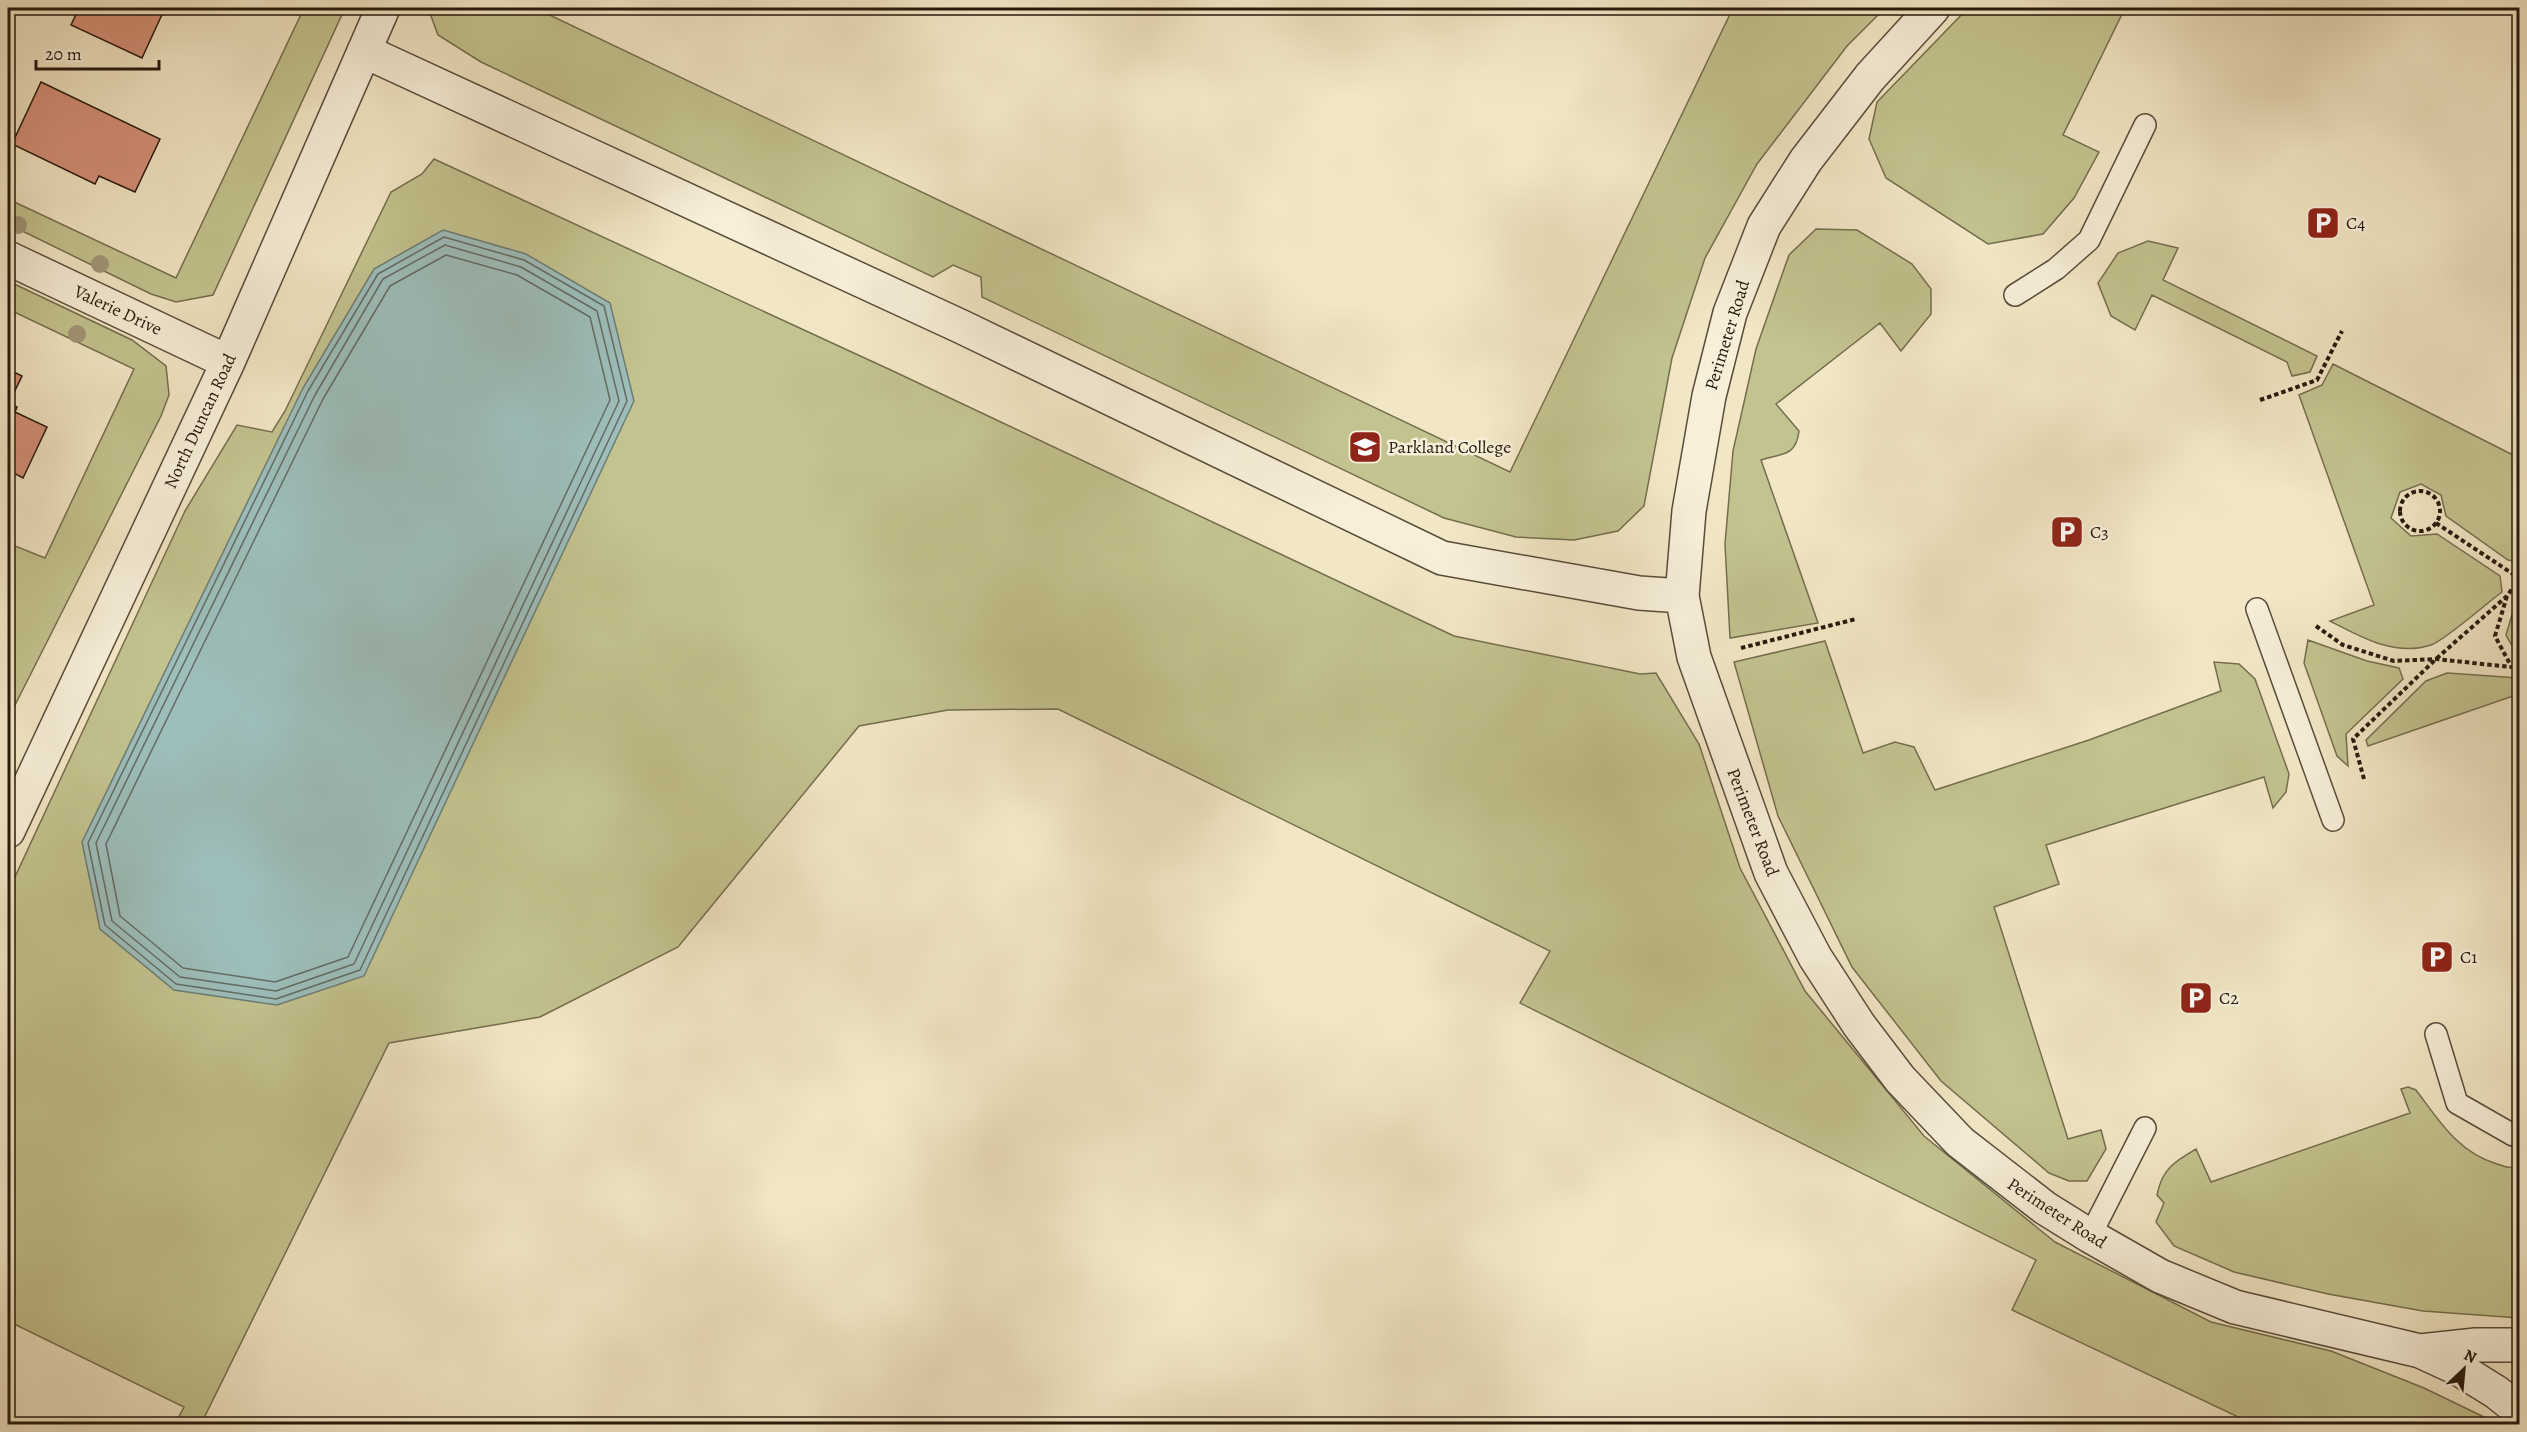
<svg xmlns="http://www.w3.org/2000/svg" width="2527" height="1432" viewBox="0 0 2527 1432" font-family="Alegreya,serif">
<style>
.green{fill:#c3c38f;stroke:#746e4e;stroke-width:1.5}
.water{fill:#9dbebb;stroke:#6d7c75;stroke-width:1.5}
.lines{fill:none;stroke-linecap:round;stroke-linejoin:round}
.shore{stroke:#626c64;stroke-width:1.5}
.building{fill:#d69078;stroke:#26190d;stroke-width:1.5}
.service-casing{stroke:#594c3b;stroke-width:24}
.minor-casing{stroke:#594c3b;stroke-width:36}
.path{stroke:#26190d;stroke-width:4;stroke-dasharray:4.5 3;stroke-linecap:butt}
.service{stroke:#f7efd9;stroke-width:21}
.minor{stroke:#f7efd9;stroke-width:33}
.tree{fill:#a09679}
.labels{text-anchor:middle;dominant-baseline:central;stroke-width:5;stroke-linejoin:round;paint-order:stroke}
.poi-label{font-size:18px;fill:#26190d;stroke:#f7efd9;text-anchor:start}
.street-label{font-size:18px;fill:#26190d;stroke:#f7efd9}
</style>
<rect width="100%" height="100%" fill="#f2e7c5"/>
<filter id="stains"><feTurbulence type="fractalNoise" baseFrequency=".00333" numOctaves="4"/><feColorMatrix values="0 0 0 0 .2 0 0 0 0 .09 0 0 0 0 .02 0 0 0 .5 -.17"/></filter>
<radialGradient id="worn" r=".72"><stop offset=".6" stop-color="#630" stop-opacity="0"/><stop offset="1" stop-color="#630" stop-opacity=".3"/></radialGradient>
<!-- green -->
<path class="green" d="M304,8H345L213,295L176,302L151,294L8,224V199L176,278Z
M428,8H535L1510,472L1733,8H1885L1847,46L1757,164L1705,258L1672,358L1644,506L1618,531L1574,540L1516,537L1444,518L982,297L981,277L953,265L933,277L481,62L438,35Z
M1968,8H2125L2063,135L2099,152L2074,198L2043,234L1988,244L1886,178L1869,139L1877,102Z
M434,159L895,372L1454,636L1640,674L1656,673L1699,744L1740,868L1805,991L1924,1136L2055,1242L2211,1322L2331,1351L2424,1388L2486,1418L2494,1424H2253L2012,1310L2036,1260L1520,1003L1550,951L1058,709L948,710L859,726L678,947L540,1017L389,1043L201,1424H175L184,1407L8,1321V892L185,511L237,425L272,432L285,411L391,192L422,174Z
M1816,229L1857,230L1912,264L1931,289V314L1901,351L1880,323L1776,404L1799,431C1796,457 1782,453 1761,460L1818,623L1730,638L1725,544L1733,451L1756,349L1789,255Z
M2148,241L2178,248L2163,280L2317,356L2310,372L2292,376L2287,362L2152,295L2135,330L2111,316L2098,283L2118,253Z
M8,281L132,340L166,366L169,395L161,416L8,719V543L45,558L134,369L8,309Z
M2333,364L2519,458V562L2508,560L2446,516L2441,495L2421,484L2400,492L2391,518L2411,536L2437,534L2500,576L2502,592C2487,603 2444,641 2431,645C2395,657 2361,637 2330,621L2374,605L2299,395L2322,385Z
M2519,598L2520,655H2519L2516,653L2506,635L2514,608Z
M2308,640L2367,661L2399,668L2403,679L2346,734L2348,766L2337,756L2304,663Z
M1825,641L1863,753L1895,742L1914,747L1935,790L2089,740L2221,691L2214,662L2239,664L2255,679L2289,774L2286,792L2273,808L2264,777L2046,845L2059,884L1994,907L2068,1139L2101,1130L2106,1149L2087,1181H2069L2049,1173L1941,1081L1852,967L1778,816L1734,662Z
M2447,673L2519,678V694L2368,746L2366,740L2426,681Z
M2408,1087L2416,1090C2440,1122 2458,1152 2497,1164C2506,1167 2511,1169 2519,1166V1318L2423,1311L2328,1294L2234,1272L2174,1246L2156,1222L2164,1203L2157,1195C2162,1169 2174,1162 2196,1149L2211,1182L2410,1113L2401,1089Z"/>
<!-- water -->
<path class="water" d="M443,230L526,254L610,303L634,401L364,976L277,1005L174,990L100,929L82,842L303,388L374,269Z"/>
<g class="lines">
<!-- shore -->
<path class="shore" d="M444,237L524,260L604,306L627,401L360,970L276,999L176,984L105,925L88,843L308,391L378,274Z
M445,245L521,267L597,311L619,401L354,964L276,991L180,977L112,921L96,843L315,395L383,279Z
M446,255L517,275L590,317L610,400L348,957L275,982L183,968L120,916L106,844L323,399L390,286Z"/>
</g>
<!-- building -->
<path class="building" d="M79,8H165L142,58L71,25Z
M41,82L160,139L135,192L99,176L95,184L12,144Z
M8,369L22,376L9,403L17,407L15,412L47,427L23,478L8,470Z"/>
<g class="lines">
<defs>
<path id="service" d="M2015,295L2056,269L2089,240L2145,125
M2257,609L2333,820
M2436,1034L2457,1103L2513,1135
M2090,1236L2145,1128"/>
<path id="minor" d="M1933,8L1870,77L1806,160L1764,226L1730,313L1709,396L1689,511L1682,596L1694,657L1771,873L1815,957L1859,1025L1900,1079L1960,1142L2045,1208L2090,1236L2160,1276L2235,1307L2420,1351L2459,1369L2496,1392L2520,1411
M364,51L962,327L1442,558L1639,593L1682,596
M8,258L228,362
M8,831L228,362L383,8
M2420,1351L2476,1345H2520"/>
</defs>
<!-- service casing -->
<use href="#service" class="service-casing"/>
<!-- minor casing -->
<use href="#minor" class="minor-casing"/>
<!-- path -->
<path class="path" d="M2260,400L2317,380L2342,331
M2400 511a20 20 0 1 1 40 0a20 20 0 1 1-40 0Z
M2436,523L2519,578
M2507,596L2495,636L2511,666
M2316,626L2343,645L2394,661L2436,659L2520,668
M1741,648L1856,619
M2364,779L2353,739L2436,659L2507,596L2520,577"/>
<!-- service -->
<use href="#service" class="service"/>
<!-- minor -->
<use href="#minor" class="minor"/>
</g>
<!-- trees -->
<g class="tree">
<circle cx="18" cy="225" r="9"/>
<circle cx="100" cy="264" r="9"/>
<circle cx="77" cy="334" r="9"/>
</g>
<!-- icons -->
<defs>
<symbol id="parking-square" viewBox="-11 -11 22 22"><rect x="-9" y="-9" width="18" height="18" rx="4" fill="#8f2418" stroke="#f7efd9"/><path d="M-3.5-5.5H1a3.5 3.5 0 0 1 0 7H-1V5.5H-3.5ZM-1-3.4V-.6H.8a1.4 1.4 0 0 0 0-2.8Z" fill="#fff"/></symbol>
<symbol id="university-square" viewBox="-11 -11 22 22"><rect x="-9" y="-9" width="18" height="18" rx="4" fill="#8f2418" stroke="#f7efd9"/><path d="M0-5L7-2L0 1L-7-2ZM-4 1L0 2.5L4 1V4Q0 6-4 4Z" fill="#fff"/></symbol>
</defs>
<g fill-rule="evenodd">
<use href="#parking-square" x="2304" y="204" width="38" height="38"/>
<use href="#university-square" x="1346" y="428" width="38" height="38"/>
<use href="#parking-square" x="2048" y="513" width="38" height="38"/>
<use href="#parking-square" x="2418" y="938" width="38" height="38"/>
<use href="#parking-square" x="2177" y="979" width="38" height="38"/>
</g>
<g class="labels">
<!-- poi labels -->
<g class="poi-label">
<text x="2346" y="223">C4</text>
<text x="1388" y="447">Parkland College</text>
<text x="2090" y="532">C3</text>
<text x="2460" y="957">C1</text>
<text x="2219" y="998">C2</text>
</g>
<!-- street labels -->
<g class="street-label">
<text transform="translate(118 310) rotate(25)">Valerie Drive</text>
<text transform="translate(1727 335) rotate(-73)">Perimeter Road</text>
<text transform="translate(200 421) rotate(-65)">North Duncan Road</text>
<text transform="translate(1753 822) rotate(69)">Perimeter Road</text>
<text transform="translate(2057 1213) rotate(33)">Perimeter Road</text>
</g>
</g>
<!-- margin -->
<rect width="2527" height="1432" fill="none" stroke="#f2e7c5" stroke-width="30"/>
<rect x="9" y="9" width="2509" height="1414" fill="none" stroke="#26190d" stroke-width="3"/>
<rect x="15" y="15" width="2497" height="1402" fill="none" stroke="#26190d" stroke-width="1.5"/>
<!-- north arrow -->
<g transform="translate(2464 1369) rotate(26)" stroke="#f7efd9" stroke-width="4.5" paint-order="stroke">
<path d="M0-4.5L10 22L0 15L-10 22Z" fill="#26190d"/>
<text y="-9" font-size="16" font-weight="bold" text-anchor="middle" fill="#26190d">N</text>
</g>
<!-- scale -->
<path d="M36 60v9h123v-9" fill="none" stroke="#26190d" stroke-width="3"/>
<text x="45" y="60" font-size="18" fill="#26190d" stroke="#f7efd9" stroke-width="4.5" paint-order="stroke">20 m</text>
<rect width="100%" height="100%" filter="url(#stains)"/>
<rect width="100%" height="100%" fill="url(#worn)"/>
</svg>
